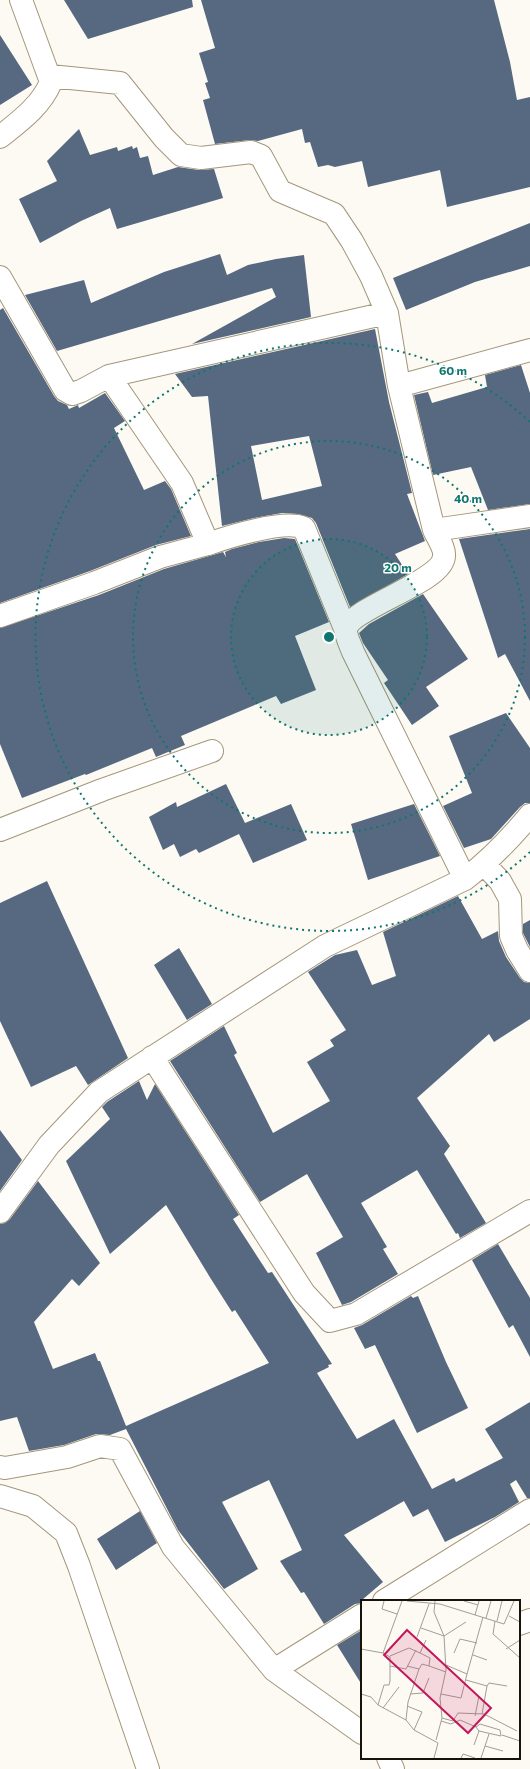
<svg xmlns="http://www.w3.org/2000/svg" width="530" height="1769" viewBox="0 0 530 1769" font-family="Commissioner,sans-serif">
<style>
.building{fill:#576980;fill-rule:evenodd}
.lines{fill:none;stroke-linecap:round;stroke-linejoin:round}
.minor-casing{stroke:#a4967a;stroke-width:24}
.minor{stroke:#fff;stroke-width:22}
.ring{fill:none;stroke:#0f766e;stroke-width:2;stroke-dasharray:2 4}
.inset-road{fill:none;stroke:#a19e96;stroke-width:1}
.view{fill:#c2185b;fill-opacity:0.15;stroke:#c2185b;stroke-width:2}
.inset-edge{fill:none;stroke:#181309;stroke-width:2}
.centre{fill:#0f766e;stroke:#fff;stroke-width:2}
.ring-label{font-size:12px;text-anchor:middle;font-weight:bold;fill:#0f766e;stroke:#fff;stroke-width:3;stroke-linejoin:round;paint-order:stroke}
</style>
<rect width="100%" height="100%" fill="#fdfaf4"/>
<!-- building -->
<path class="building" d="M64,0H192L193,7L88,39Z
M201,0H494L510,62L517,100L530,97V187L447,207L440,170L368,187L362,161L335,167L328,165L318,167L310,142L305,143L302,129L258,141L250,140L215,144L203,100L210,98L205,83L208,82L199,53L215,48Z
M0,35L32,85L0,105Z
M79,129L90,155L117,147L118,151L132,146L133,149L137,147L140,158L148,156L153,175L178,167L199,170L214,169L223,198L117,229L110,208L81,221L40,243L19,199L57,181L47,161Z
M530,223V266L475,282L406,310L393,278Z
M220,254L227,275L248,265L276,259L304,255L311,317L192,344L276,297L272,288L57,351L25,295L84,280L91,303L164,272Z
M3,308L54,396L58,401L67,405L69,409L78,405L79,408L105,393L125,421L114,428L144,490L165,481L171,489L191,536L156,545L90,571L0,603V310Z
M375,329L389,402L412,493L407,494L425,541L395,554L408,574L350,607L316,523L312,518L298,514L282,513L254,518L222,526L208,396L192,397L175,374ZM309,436L322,486L262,500L251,446Z
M521,365L530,393V504L488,510L471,467L433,475L414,395L428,392L432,403L487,387L485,375Z
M530,529V701L505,654L498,658L459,539Z
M284,538L295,539L329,622L295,636L316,690L281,704L276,696L181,736L185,745L156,757L152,748L86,775L85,774L22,798L0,744V628L99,595L164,569L223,552L226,557L225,552L232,549L259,542Z
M423,594L468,659L426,687L439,706L412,725L384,683L388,680L363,643L359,633L369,624Z
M506,713L530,748V803H525L520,807L491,839L464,848L443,806L472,793L449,736Z
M226,784L245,823L291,804L307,840L253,863L239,834L199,853L196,849L180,857L174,844L163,850L149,817L176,802L177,807Z
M414,804L440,856L368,880L351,824Z
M47,881L128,1058L88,1085L76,1066L31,1087L0,1021V903Z
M458,896L482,939L498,931L499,941L506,957L520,978L524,982L530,983V1019L494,1042L489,1034L417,1098L450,1146L444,1154L486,1223L460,1238L458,1233L456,1234L417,1170L361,1203L387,1247L383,1249L398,1274L351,1302L342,1305L316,1253L343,1237L307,1174L260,1202L170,1061L224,1026L237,1053L234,1055L273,1133L330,1101L307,1062L334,1046L330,1040L346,1030L308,972L335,955L357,950L372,985L396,976L383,932Z
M530,920V947L523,933V924Z
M179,948L212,1004L187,1020L154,965Z
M139,1081L147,1100L155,1084L239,1215L233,1219L268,1273L272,1272L332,1364L328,1365L329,1367L317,1373L357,1439L394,1419L432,1489L454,1478L456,1482L503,1458L485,1429L530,1402V1498H527L516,1480L510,1484L519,1502L495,1517L445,1542L428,1509L413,1517L404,1501L344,1535L383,1582L362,1600V1603L355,1604L324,1624L304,1592L301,1593L280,1561L302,1550L269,1480L222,1502L258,1569L224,1589L178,1530L126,1429L110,1435L96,1434L64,1445L29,1451L17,1417L0,1421V1224L5,1223L10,1219L38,1181L100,1263L79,1286L72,1279L34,1322L53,1369L95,1353L98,1361H100L126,1426L269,1363L235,1310L232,1312L211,1279L166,1205L110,1254L66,1161L110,1119L102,1107L107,1102Z
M0,1130L22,1160L0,1191Z
M498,1244L530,1298V1357L513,1325L509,1328L472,1260Z
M411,1296L413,1298L418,1296L446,1362L468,1408L417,1433L375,1345L365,1349L354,1328L362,1325Z
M140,1511L157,1543L116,1570L97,1539Z
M362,1630V1685L337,1645Z"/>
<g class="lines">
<defs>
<path id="minor" d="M50,76L120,83L164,138L181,155L201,158L251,152L261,156L280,191L334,214L352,241L371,276L387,313L399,386L530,350
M0,137C20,121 41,106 51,82L21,0
M0,277L65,390L72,394L81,391L109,376L387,313
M109,376L182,483L208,544C228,537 285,519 304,528L346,631
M399,386L434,530C437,537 445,548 444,556C443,583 347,608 346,631C346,637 351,646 353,652L465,879
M434,530L530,516
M0,616L94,583L160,557L208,544
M0,830L102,790L212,751
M484,864L500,881L510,899L511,936L517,950L530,971
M152,1057L304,1293L330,1321L356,1314L530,1211
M0,1212L49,1145L99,1092L325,946L465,879C490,860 510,839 530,815
M0,1467L5,1468L67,1457L100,1446L120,1449L173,1547L274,1670L362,1733
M0,1496L33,1506L66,1533L79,1566L148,1769
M384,1601L530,1510
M519,1624L530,1620
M274,1670L362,1615
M388,1758L393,1769"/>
</defs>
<!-- minor casing -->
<use href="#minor" class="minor-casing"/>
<!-- minor -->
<use href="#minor" class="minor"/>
</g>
<!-- distance rings -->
<circle cx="329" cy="637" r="98" fill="#0f766e" fill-opacity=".12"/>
<g class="ring">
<circle cx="329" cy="637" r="98"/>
<circle cx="329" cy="637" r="196"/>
<path d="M530 852A294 294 0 1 1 530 422"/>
</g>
<!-- overview -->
<g transform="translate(361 1600)">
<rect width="159" height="159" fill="#fdfaf4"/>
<path class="inset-road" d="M23,1L21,9L36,14M46,1L79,4L143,24L153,1M74,1L73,12L83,36L85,70L79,98L81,118L75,140M103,1L117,5M114,15L118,1M148,16L159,22M125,18L130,1M134,21L132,34L159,58M136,21L141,1M60,28L83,36L105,22M56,37L68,4M0,49L22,53L41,1M145,49L159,40M59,53L69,58L68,66L85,72M93,53L99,39L116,43M112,55L126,60M29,56L48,48L59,53L65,40M29,66L45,69L55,50M46,66L58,69L61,64L68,66M106,74L122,17M105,80L126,86M126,86L128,83L146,86M0,94L10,97L17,105L45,120L53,130L77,143M49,94L62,93L68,78M80,94L100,98L106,74L85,65M17,105L23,85H28L29,81V57L22,53M46,106L61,112L53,130M22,108L38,87M121,114L126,86M114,116L118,96M81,118L92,121L97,113L123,114L156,131M45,120L47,102L58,69M80,121L90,124L99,120L115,127M119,124L139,130L140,136L118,131L115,127ZM141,135L159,141M113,145L118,131M124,146L142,151M73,158L77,143M100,158L102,154L114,158M120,158L128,134"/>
<path class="view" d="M46,30L130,108L107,133L23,55Z"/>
<rect width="159" height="159" class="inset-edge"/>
</g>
<circle cx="329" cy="637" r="6" class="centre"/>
<g class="ring-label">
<text x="453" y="375">60 m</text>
<text x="468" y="503">40 m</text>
<text x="398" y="572">20 m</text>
</g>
</svg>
